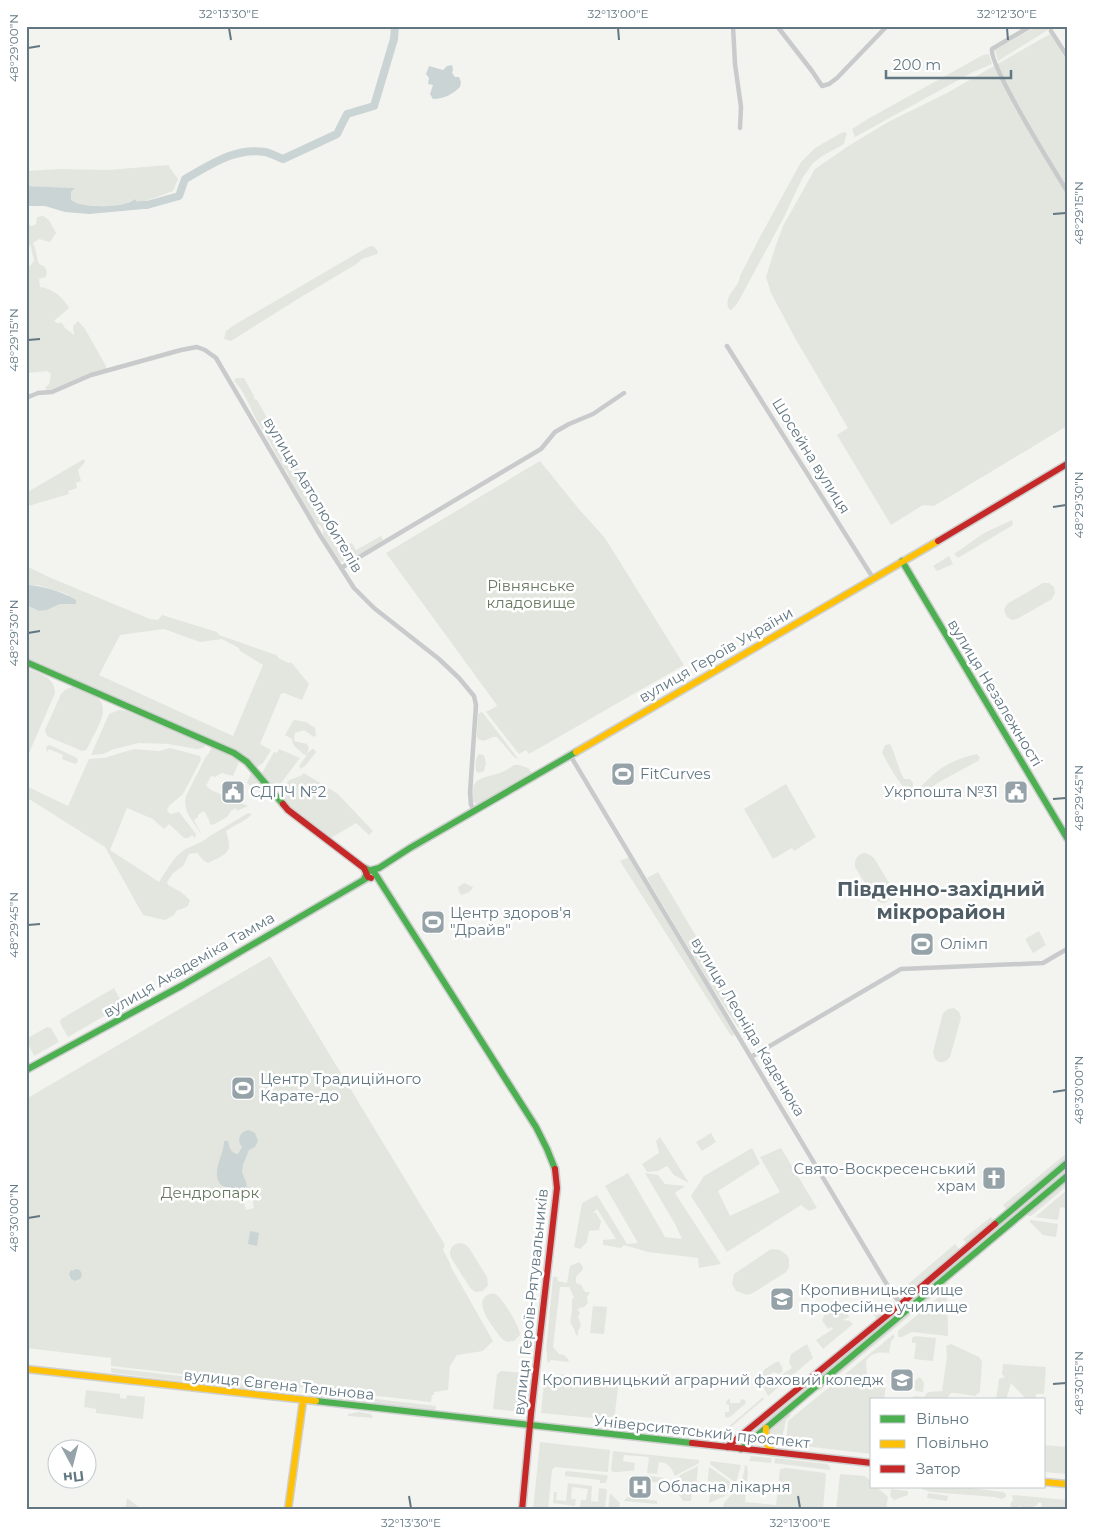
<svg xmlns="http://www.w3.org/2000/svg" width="1093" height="1536" font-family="Montserrat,sans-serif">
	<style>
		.green { fill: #e3e6de; fill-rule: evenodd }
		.water { fill: #cad4d5 }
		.pier { fill: #f3f3f0 }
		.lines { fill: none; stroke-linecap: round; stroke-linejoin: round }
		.river { stroke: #cad4d5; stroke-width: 8 }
		.fast-casing { stroke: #ced0cf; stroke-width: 9 }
		.slow-casing { stroke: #ced0cf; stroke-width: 9 }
		.jam-casing { stroke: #ced0cf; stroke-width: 9 }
		.street { stroke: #c8cacb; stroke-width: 4.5 }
		.fast { stroke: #4caf50; stroke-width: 6 }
		.slow { stroke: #ffc107; stroke-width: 6 }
		.jam { stroke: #c62828; stroke-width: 6 }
		.ticks { fill: none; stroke: #627782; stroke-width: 2 }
		.labels { text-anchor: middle; stroke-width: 5; stroke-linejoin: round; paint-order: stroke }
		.street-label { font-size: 15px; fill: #627782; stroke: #fff }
		.park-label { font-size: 15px; fill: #687961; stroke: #fff }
		.poi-label { font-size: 15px; fill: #627782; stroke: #fff; text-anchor: start }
		.district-label { font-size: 20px; font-weight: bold; fill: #505f67; stroke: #fff }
		.neatline { fill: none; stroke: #627782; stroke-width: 2 }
		.ticks-label { font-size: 12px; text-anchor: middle; fill: #627782 }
	</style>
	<rect width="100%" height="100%" fill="#f3f3f0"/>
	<!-- green -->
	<path class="green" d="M1037 26H1054L998 61 995 50Z
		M1050 34 1067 61V426L934 506 923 505 891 525 837 435 848 428 795 338 771 293 766 277 775 248 783 226 815 169 850 145 888 122 947 93Z
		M989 54 992 64 973 72 855 137 852 129 866 120 983 55Z
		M843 132 847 133 844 144 822 156 813 163 803 177 783 219 737 304 731 310 729 309C722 296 740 287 740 276L761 235 801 162 815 148Z
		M168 165 178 179 173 191 138 204 135 199C131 201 127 203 124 204 111 207 81 208 71 200V192L74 188 26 186V171L58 169 108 170Z
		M43 216 49 220 56 233 50 242 39 239 33 243C37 250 36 257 39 264L44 266 47 271 46 277 39 279 40 287C52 288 63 297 69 308L54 321 57 323H62L65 328 74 335 73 326 78 321 85 329 106 366V369L95 372 51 390H47L45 388 49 384 51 374 47 371 28 373 26 376V271L34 261 31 247 26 240V224L32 226 36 224 37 217Z
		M373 246 378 251 377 254 362 259 355 265 301 297 231 341 224 339 226 331 236 324 368 247Z
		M236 378H244L254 396V399L257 400 271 425V427C278 433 280 440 285 447 288 452 292 455 295 461L292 463 303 474V477L321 508 331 520 330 524 339 533 343 546 352 543 356 550 381 536 383 540C371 548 356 561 340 562L323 535V529L320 525 316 524 289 477 287 471 284 469 266 435 265 431 262 430C252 414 247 394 234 381Z
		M84 459 85 462 78 470 81 481 76 483 77 488 68 491 69 494 28 506 26 511V493Z
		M540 461 578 508 605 538 684 665 529 754 526 750 519 754 486 712 497 706 496 704 386 553Z
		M1012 520 1013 525 958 558 954 554 984 533Z
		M949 556 953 564 937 571 933 566Z
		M26 566 51 578 150 619 158 620 162 615 217 632 219 635 276 655 280 659 289 663 291 662 309 684 302 700 284 693 281 694 260 744 271 750 263 763 257 767 245 755 234 749 26 658V605L39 611 47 610 60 604H75L67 594 38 585H26ZM164 629 200 642 222 639 239 648 240 651 263 665 233 736 99 675 120 635Z
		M1043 583H1049L1054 587 1055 593 1052 599 1017 619 1012 620 1007 617 1004 610 1007 604Z
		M26 668C39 674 55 676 55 693L26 760Z
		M73 687C78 688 83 690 88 692 116 704 98 725 89 745L86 750 82 751 49 737 46 734 45 730 61 694 66 689Z
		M119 710 126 711 206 744 203 748 197 749 168 744 139 743 114 749 103 754 91 755 109 714Z
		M481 712 483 713 519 760 514 757 497 737H493L484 741 478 739 477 736 478 714Z
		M295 720 306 722 315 728 316 735 314 737 304 730 295 733 294 741 307 744 309 748 307 754 312 749H314L316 752 306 765 301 769 299 766 307 755 303 754C298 748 292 747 292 739L285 735 293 721Z
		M890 744C896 756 898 768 904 779H910L913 783V788L910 792 906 791 894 774 882 753 885 745Z
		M50 745 77 758 78 762 75 764 62 759 63 755 49 749 47 752 46 747Z
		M212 746 238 760 239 762 233 776 222 773 215 777 211 776 206 786 211 790 248 806 237 811 236 808 231 811 227 817 213 825 210 824 209 820 204 811 198 815V817L194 820 202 835C194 822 182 812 186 796L205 758 209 753Z
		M170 748 200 756 201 760 183 794 169 806 167 810 170 814 179 812 196 834 195 838 192 835 188 838H184L169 824 164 829 153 819 127 808 110 850 159 882C165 873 171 862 178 855 188 845 200 845 210 836L248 813 252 814C245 822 234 825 226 831 227 836 229 840 229 844 231 855 215 859 208 863L203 860 197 853 189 854 183 866 173 873 167 882 168 885 181 892 190 900 188 906 182 909 177 910 174 915 165 920 143 915 105 847 26 797V786L68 806 89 759 104 758 134 749 159 751Z
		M279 749 300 758 275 791 262 773 274 752 277 753Z
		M479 754 484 755 486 763 484 771 479 773 476 771C475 766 475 758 479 754Z
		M977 754 980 758 978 761 939 782 921 795 919 793 918 790C937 769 948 761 977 754Z
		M514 765H519L528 768 532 773 478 805C474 803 472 802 472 796 472 776 485 778 500 773 505 771 510 768 514 765Z
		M251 773H253L271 796 268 798 247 783Z
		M304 773 338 794 373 831 369 835 356 823 331 838 291 808 278 795 289 780 300 776Z
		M786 784 816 837 794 851 792 848 773 859 744 809Z
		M865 853 870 855 874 858 892 888 893 895 887 902 882 903 875 900 855 867C854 859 858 854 865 853Z
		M629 857 735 1035 731 1036 620 861Z
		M658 872 696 936 697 945 753 1039 749 1035H746L737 1026 710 984 647 878Z
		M464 883 473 887C471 892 466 894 461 895L459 892 458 887Z
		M1039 931 1046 945 1033 953 1025 939Z
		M270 956 445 1245 443 1250 450 1263 451 1267 493 1341 483 1351 457 1355 450 1366 448 1390 434 1392V1395H432L431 1402 111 1366V1358L26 1348V1099Z
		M114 988 123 1005 68 1037 60 1023 61 1019Z
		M954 1008 959 1012 961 1018 950 1057C946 1063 940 1064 935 1059L933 1052 943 1013 948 1009Z
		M47 1027 51 1028 59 1042 34 1056 26 1039Z
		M711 1133 716 1142 702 1151 696 1142Z
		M660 1137 689 1183 674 1175 667 1166 658 1171 647 1172 642 1164 659 1153 656 1141Z
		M752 1148 760 1164 718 1191 730 1216 780 1192 760 1157 781 1148 817 1208 809 1211 801 1205 727 1252 691 1196 704 1176Z
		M1067 1153V1158L1006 1209 1003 1205Z
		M1067 1168V1172L911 1302V1300Z
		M628 1173 665 1237 682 1239 675 1224 645 1173 658 1175 665 1184 685 1186 675 1193 721 1264 699 1268 698 1258 648 1252 624 1245 621 1248 603 1245V1240L616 1239 597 1209 593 1213H596L601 1221 599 1230 589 1231 587 1242 580 1249 574 1247 582 1203 597 1195 627 1244 638 1243 605 1186Z
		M1067 1181V1186L1031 1216H1028V1214Z
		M1067 1190V1208L1060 1207 1058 1220 1035 1217Z
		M991 1217 994 1220 966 1243 963 1239Z
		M1031 1220 1058 1224 1056 1237 1043 1235 1029 1221Z
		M460 1243 466 1245 469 1248 487 1277 488 1285 483 1291 476 1292 471 1289 451 1258C448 1250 452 1244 460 1243Z
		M955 1244 959 1249 904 1295 900 1291Z
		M771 1249 780 1250 787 1255 789 1259V1267L786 1272 753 1293 747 1295 736 1291 732 1284 734 1274Z
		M579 1262 582 1265 583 1269 576 1277V1283L581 1285 585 1292H590L587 1297 588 1303 583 1308 581 1307 580 1309 578 1308V1310L580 1313 578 1317 581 1325 578 1332V1336L576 1335 574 1329 570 1322 572 1312V1300L574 1297 569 1287H560L553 1347 559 1354 564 1355 569 1360 568 1362 551 1360 549 1363 547 1361V1353L546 1351 553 1277H557L558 1281 567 1283 570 1266Z
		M946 1282 949 1283 818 1392 819 1389Z
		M947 1290 948 1336 912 1332 902 1337H898V1331Z
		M490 1294C493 1294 495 1293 498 1296 504 1301 520 1327 520 1335L514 1341 507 1342 502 1339C494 1328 470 1301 490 1294Z
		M886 1303 890 1307 877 1319 873 1314Z
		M841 1304 846 1309 849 1317 843 1320 850 1321 853 1324 823 1349 816 1340 833 1329 831 1327 828 1329 822 1320 825 1314Z
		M593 1306 607 1307 604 1334 590 1333Z
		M894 1314H895V1316L746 1441 743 1440Z
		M894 1334V1338L891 1341 889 1353C880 1352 872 1352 866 1361L867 1375 876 1382 886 1384 884 1400H872V1454L786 1444 788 1421Z
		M915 1336 936 1338 933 1361 914 1359 916 1343H912V1338Z
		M807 1344 813 1358 768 1396 763 1386 792 1368 789 1363 791 1354Z
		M951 1344 979 1357 982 1361 980 1392 975 1396 956 1393H951L947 1398V1400H911L914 1396 924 1397 928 1392 942 1391 947 1356 946 1346Z
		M776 1362H779L782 1367 783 1371 779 1374 773 1372 771 1374 768 1381 762 1380 760 1376 765 1369Z
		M1003 1364 1046 1367 1044 1394H1036V1400H1027L1011 1383 1006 1400H996L999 1379 1005 1377 1002 1374Z
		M111 1368 266 1386V1389L258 1390 112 1373 111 1371Z
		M501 1371 525 1373 521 1412 493 1409 497 1374Z
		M545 1373 619 1380 614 1420 541 1413Z
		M919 1377 922 1379 924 1384 923 1392 916 1391 915 1388V1381Z
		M86 1390 120 1394V1398L126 1399 127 1395 145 1397 143 1419 96 1413V1409L84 1407Z
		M316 1392 436 1406 435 1411 315 1397Z
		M763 1397 764 1399 724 1433 715 1436V1434H720Z
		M730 1398V1403H740L741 1399 745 1400 746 1403 730 1417 727 1418 725 1416V1412H729V1405L726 1404V1402Z
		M359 1412 371 1414 373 1418 348 1416V1414Z
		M790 1414 791 1415 786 1420 782 1438 767 1436 770 1430Z
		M540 1442 610 1450 608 1471 607 1472 555 1467 552 1470 548 1510H533Z
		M1044 1445 1067 1447V1474L1044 1472Z
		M613 1451 699 1460V1463L675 1476C671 1467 669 1463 659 1462L657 1474 647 1473 649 1457 624 1455 623 1461 635 1463 634 1471C626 1470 621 1473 613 1472L611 1470Z
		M751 1456 772 1458 771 1463 749 1461Z
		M775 1458 827 1464 830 1467V1470L774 1463Z
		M710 1461 741 1465 736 1483 710 1464Z
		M745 1465 747 1466 748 1473 745 1502 776 1505 780 1469 786 1468 825 1473 826 1474 823 1510 725 1509 723 1506C725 1499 732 1496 736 1490 742 1482 744 1474 745 1465Z
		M698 1466 696 1488H693L696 1491H692L691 1501H683L674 1486 677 1481 678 1482 677 1480 680 1475Z
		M709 1467 735 1485 725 1496 709 1503 710 1493 707 1492Z
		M567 1471 606 1475 608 1476 606 1483H600V1480L565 1476V1472Z
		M840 1474 865 1476 872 1482V1487H877L888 1497 886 1510H836Z
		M644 1475 664 1478 668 1485V1492L666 1494V1483L643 1481Z
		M568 1483 592 1486 591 1501 598 1502 599 1488 606 1489 607 1491 605 1508 602 1509 580 1507 581 1500H586L588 1489 572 1487 571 1499H576L575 1506 553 1503 554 1492H557L556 1500 566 1501Z
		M922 1487H963L1003 1492 1006 1494V1497L1001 1499 995 1497 931 1492 922 1489Z
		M891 1489 908 1491V1495L894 1500 890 1496Z
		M610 1493 620 1503 618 1510H608Z
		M928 1493 948 1496 947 1501 927 1498Z
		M1012 1495 1067 1500V1510H1048L1042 1508 1041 1503 1039 1502 1036 1506 1032 1507 1031 1510H1026L1027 1508 1019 1506 1021 1510H1012L1010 1504 1013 1500Z
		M630 1497 657 1501V1504L624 1501 626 1498Z
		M127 1498 143 1510H125Z"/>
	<!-- water -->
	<path class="water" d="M452 65 453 70 452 73 455 77H459L461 82 460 87C453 94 444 99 433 99L430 94 433 85 428 84 429 78 426 74 429 66 443 70 447 66Z
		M26 186 75 188 71 192V200C81 208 112 207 124 204 128 203 132 201 135 199L138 204 146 202 147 205 144 209 89 214 65 212 45 206H26Z
		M26 585C41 585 63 592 76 600V603L75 604H60L47 610 39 611 26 605Z
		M249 1130 255 1133 258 1141 255 1147 249 1150 243 1165 242 1172 246 1182 252 1208 249 1209C244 1190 234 1194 220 1184 211 1171 224 1156 224 1141H228C229 1147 231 1154 238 1154L242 1147C236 1140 240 1131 249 1130Z
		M250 1231 259 1233 257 1246 248 1244Z
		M75 1269 80 1270 82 1275 80 1279 75 1281 71 1279 69 1274 71 1270 73 1271Z"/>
	<!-- pier -->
	<path class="pier" d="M252 1196 254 1208 246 1210 243 1199Z"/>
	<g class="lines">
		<!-- river -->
		<path class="river" d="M139 205H147L179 196 185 179C210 165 235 147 265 152 271 153 277 157 283 159L337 134 347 114 374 106 394 39 395 26"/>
		<!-- fast casing -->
		<g class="fast-casing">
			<path id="fast" d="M902 561 1067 838
				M26 662 234 753 247 762 283 804
				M364 868 374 872 536 1127 547 1149 555 1169
				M364 879 368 871 379 868 410 848 576 752
				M26 1070 183 985 367 878
				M995 1224 1067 1163
				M316 1401 692 1443
				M741 1449 1067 1176"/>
		</g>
		<!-- slow casing -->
		<g class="slow-casing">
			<path id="slow" d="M576 752 938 541
				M26 1369 316 1401
				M766 1428 765 1442 773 1452
				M1044 1482 1067 1484
				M288 1510 303 1401"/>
		</g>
		<!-- jam casing -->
		<g class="jam-casing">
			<path id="jam" d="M938 541 1067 464
				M283 804 288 810 364 868 368 877 371 878
				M692 1443 872 1463
				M727 1447 901 1304 995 1224
				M522 1510 531 1414 557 1188 555 1169"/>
		</g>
		<!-- street -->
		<path class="street" d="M733 26 735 64 741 107 740 128
			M777 26 812 71 822 86 829 84 837 78 887 26
			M1031 26 992 49C989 65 1054 170 1067 191
			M1051 31 1067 56
			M727 346 873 578
			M26 398 38 393 52 392 91 375 181 350 197 347 205 350 216 358 320 535 354 588 374 608 439 659 459 678 474 696 476 705 470 793 471 805 475 810
			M341 568 541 449 555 432 569 424 593 414 624 393
			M570 755 892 1293 907 1311
			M751 1057 901 969 1043 963 1067 949"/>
		<!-- fast -->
		<use href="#fast" class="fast"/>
		<!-- slow -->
		<use href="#slow" class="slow"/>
		<!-- jam -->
		<use href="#jam" class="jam"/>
	</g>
	<!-- ticks -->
	<path class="ticks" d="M229 28 231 40M618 28 619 40M1007 28 1008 40M28 48 40 46M1053 214 1066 213M28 340 40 339M1053 507 1066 505M28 633 40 631M1053 799 1066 798M28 925 40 924M1053 1092 1066 1090M28 1218 40 1216M1053 1384 1066 1383M409 1496 411 1508M798 1496 800 1508"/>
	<!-- icons -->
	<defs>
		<g id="stadium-square" transform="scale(1.25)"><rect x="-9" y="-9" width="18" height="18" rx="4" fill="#95a2a8" stroke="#fff"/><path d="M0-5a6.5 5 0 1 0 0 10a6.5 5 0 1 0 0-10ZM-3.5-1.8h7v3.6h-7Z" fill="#fff"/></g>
		<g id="civic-square" transform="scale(1.25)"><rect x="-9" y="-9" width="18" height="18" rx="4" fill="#95a2a8" stroke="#fff"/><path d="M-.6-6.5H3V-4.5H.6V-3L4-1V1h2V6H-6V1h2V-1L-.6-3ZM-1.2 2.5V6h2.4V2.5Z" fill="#fff"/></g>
		<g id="church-square" transform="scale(1.25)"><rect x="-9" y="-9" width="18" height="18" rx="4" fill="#95a2a8" stroke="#fff"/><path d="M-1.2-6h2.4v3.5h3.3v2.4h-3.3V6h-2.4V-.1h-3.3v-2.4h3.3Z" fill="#fff"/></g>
		<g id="university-square" transform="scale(1.25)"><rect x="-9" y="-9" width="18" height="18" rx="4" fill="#95a2a8" stroke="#fff"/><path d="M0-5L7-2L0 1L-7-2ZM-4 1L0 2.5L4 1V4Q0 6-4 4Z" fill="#fff"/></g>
		<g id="hospital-square" transform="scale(1.25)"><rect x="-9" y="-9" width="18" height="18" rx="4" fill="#95a2a8" stroke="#fff"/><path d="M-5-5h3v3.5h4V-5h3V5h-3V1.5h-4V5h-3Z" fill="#fff"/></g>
	</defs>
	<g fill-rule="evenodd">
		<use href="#stadium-square" x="623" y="774"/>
		<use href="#civic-square" x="233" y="792"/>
		<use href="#civic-square" x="1016" y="792"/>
		<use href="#stadium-square" x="433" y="922"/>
		<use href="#stadium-square" x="922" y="944"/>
		<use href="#stadium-square" x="243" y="1088"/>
		<use href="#church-square" x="994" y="1178"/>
		<use href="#university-square" x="782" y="1299"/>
		<use href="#university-square" x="902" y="1380"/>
		<use href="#hospital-square" x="640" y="1487"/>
	</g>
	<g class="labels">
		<!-- street labels -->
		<g class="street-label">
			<text transform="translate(811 456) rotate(58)" y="5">Шосейна вулиця</text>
			<text transform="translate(313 495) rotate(59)" y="5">вулиця Автолюбителів</text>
			<text transform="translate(716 655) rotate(-30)" y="5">вулиця Героїв України</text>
			<text transform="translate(995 693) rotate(59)" y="5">вулиця Незалежності</text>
			<text transform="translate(189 965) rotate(-30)" y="5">вулиця Академіка Тамма</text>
			<text transform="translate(748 1027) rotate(59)" y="5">вулиця Леоніда Каденюка</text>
			<text transform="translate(531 1302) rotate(-84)" y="5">вулиця Героїв-Рятувальників</text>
			<text transform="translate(279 1385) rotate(6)" y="5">вулиця Євгена Тельнова</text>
			<text transform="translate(702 1432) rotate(6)" y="5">Університетський проспект</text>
		</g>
		<!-- park labels -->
		<g class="park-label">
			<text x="531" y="591">Рівнянське<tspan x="531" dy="17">кладовище</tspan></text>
			<text x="210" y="1198">Дендропарк</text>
		</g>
		<!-- poi labels -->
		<g class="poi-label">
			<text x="640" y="779">FitCurves</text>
			<text x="250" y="797">СДПЧ №2</text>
			<text x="998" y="797" text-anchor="end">Укрпошта №31</text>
			<text x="450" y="918">Центр здоров'я<tspan x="450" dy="17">"Драйв"</tspan></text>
			<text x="940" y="949">Олімп</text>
			<text x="260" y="1084">Центр Традиційного<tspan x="260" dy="17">Карате-до</tspan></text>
			<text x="976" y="1174" text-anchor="end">Свято-Воскресенський<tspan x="976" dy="17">храм</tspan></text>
			<text x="800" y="1295">Кропивницьке вище<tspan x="800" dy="17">професійне училище</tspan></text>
			<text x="884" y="1385" text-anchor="end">Кропивницький аграрний фаховий коледж</text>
			<text x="658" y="1492">Обласна лікарня</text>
		</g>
		<!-- district labels -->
		<g class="district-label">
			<text x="941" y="896">Південно-західний<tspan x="941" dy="23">мікрорайон</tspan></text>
		</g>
	</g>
	<!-- border -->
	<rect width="1093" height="1536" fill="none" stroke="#ffffff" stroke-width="55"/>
	<!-- legend -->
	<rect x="870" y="1398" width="175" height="90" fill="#ffffff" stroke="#c0c9cd"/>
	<rect x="880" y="1415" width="25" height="8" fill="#4caf50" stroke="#c0c9cd"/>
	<text x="916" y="1424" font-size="15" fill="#627782">Вільно</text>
	<rect x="880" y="1440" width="25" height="8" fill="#ffc107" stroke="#c0c9cd"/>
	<text x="916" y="1448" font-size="15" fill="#627782">Повільно</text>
	<rect x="880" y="1465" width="25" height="8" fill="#c62828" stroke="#c0c9cd"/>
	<text x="916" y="1474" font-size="15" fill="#627782">Затор</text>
	<!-- north arrow -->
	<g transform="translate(72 1464) rotate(173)"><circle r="24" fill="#ffffff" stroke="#c0c9cd"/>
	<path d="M0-4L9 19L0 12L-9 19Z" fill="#95a2a8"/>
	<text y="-8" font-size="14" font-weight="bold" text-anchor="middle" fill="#627782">Пн</text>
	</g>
	<!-- scale -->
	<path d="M886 70v8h125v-8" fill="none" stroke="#627782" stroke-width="2.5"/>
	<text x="893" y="70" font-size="15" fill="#627782" stroke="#ffffff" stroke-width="4" paint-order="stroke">200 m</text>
	<rect x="28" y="28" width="1038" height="1480" class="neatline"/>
	<g class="ticks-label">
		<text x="229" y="18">32°13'30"E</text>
		<text x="618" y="18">32°13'00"E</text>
		<text x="1007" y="18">32°12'30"E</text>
		<text transform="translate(14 48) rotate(-90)" y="4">48°29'00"N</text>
		<text transform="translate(1079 213) rotate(-90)" y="4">48°29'15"N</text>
		<text transform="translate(14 340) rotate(-90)" y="4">48°29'15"N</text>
		<text transform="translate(1079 505) rotate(-90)" y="4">48°29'30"N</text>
		<text transform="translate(14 633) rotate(-90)" y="4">48°29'30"N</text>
		<text transform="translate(1079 798) rotate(-90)" y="4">48°29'45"N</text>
		<text transform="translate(14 925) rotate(-90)" y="4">48°29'45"N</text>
		<text transform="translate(1079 1090) rotate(-90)" y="4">48°30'00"N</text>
		<text transform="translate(14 1218) rotate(-90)" y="4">48°30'00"N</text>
		<text transform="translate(1079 1383) rotate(-90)" y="4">48°30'15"N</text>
		<text x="411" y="1527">32°13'30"E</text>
		<text x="800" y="1527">32°13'00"E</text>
	</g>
</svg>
